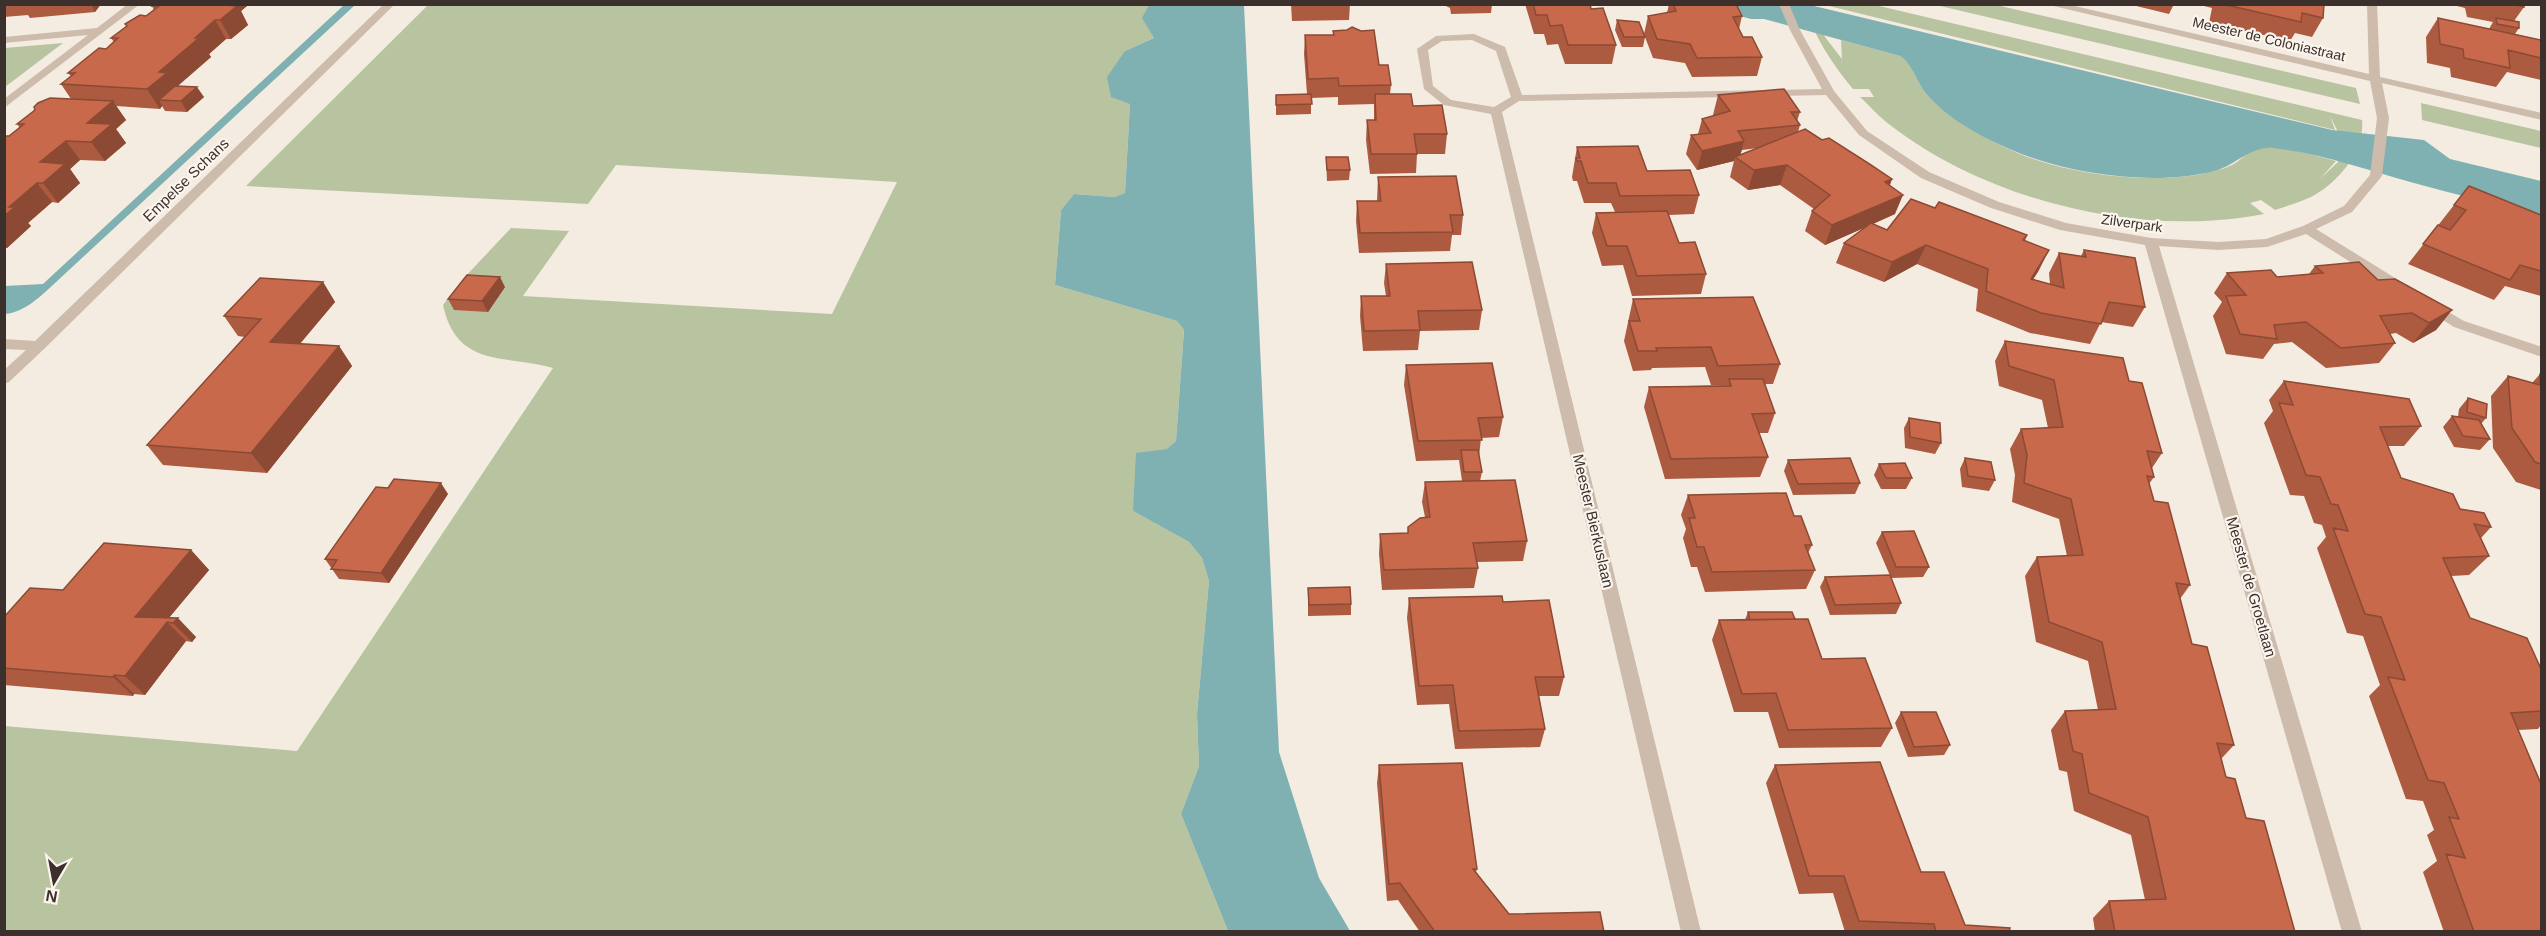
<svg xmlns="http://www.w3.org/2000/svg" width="2546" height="936" font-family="Arial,sans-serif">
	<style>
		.green { fill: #b8c4a0 }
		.water { fill: #7fb0b2 }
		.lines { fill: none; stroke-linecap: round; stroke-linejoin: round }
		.minor { fill: #cdbbac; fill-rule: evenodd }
		.wall { fill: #ac5a40; fill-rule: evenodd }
		.shaded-wall { fill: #8c4a34 }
		.building { fill: #c8694b; stroke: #8c4a34; stroke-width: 1.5 }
		.labels { text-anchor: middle; stroke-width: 4.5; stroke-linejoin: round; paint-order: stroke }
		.far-street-label { font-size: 14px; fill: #3b302b; stroke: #fbf5ee }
		.street-label { font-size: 15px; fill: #3b302b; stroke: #fbf5ee }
	</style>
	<rect width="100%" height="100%" fill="#f4ebe1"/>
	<!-- green -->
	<path class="green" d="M428 5H1149L1143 18 1154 38 1125 51 1130 104 1125 193 1114 197 1074 194 1061 210 1055 285 1177 321 1184 330 1176 441 1168 449 1133 511 1189 542 1202 558 1209 581 1197 714 1199 766 1181 814 1228 931H5L4 726 297 751 553 368C505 354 457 369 443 305L463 279 511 228 569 231 523 296 832 314 897 182 616 165 588 204 246 186Z
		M1804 5H1810L1825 37 1842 59 1841 40 1900 56C1915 65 1916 84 1928 96 1950 118 1976 133 2004 147 2057 173 2138 184 2197 175 2207 173 2222 170 2232 165 2240 161 2246 153 2255 150 2274 142 2316 156 2336 161L2320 179 2338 162 2339 134 2330 116 2335 130 1825 5H1875L2362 120C2365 151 2338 183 2311 197 2300 202 2287 206 2275 210L2261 200 2250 203 2264 214C2141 238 1990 202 1890 125 1879 117 1870 106 1860 97H1874L1869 89H1853C1832 64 1814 36 1804 5Z
		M1936 5H1996L2356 88 2360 104Z
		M63 43 5 87V48Z
		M2421 103 2541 131V148L2422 120Z"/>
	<!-- water -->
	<path class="water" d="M344 5H355L55 283C41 296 25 312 5 314V286L43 284Z
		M1149 5H1244L1279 752 1319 878 1350 931H1228L1181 814 1199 766 1197 714 1209 581 1202 558 1189 542 1133 511 1136 453 1167 449 1176 441 1184 330 1177 321 1055 285 1061 210 1074 194 1114 197 1125 193 1130 104 1111 97 1107 77 1125 51 1154 38 1142 18Z
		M1698 5H1810L2332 130 2424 140 2450 159 2541 181V215C2499 204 2456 195 2414 183 2367 170 2321 153 2273 148 2251 146 2236 165 2215 171 2153 187 2065 174 2007 148 1978 135 1949 119 1928 96 1916 83 1914 65 1900 56L1764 19H1751Z"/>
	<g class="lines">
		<!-- minor -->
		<path class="minor" d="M128 4H140L4 108V99L88 35 4 43V37L97 28Z
			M384 4H395L44 349 9 382 4 384V370L26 350 4 349V339L35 341Z
			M1779 4H1789L1800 30 1834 91 1867 131 1929 172 1999 202 2066 223 2151 238 2218 242 2266 239 2303 226 2344 206 2370 175 2377 118 2370 81 2045 4H2066L2369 74 2367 4H2377L2380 77 2542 113V120L2382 83 2389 118 2382 176 2352 212 2316 229 2408 286 2410 289 2408 292H2398L2306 234 2267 247 2218 250 2159 246 2362 932H2342L2145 245 2060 230 1991 208 1921 178 1859 135 1826 95 1519 101 1502 112 1701 932H1681L1491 114 1444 105 1424 89 1417 49 1436 36 1474 34 1505 47 1522 95 1822 89 1790 30ZM1472 40 1496 51 1511 97 1494 107 1451 100 1433 86 1428 50 1442 41Z
			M2431 302 2464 321 2542 347V357L2454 327 2426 309 2424 306Z"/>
	</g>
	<!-- wall -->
	<path class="wall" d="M4 4H101L95 12 30 18 28 15 4 17Z
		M154 4H246L247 6 241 11 248 25 231 39H226L209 54 211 57 178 86 204 97 187 112 165 111 162 106 160 109 116 106 126 120 116 129 126 143 105 161 80 160 70 169 80 183 58 203 52 202 28 223 31 226 7 248H4V136H9L20 128 17 124 71 99 61 84 71 76 68 73 106 49 114 42 111 38 146 16 154 10 152 6Z
		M1291 4H1350L1349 20 1292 21Z
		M1442 4H1492L1491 13 1451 14 1450 8Z
		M1525 4H1590L1591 9 1616 45 1612 64H1565L1558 44 1547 45 1544 34H1534Z
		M1669 4H1736L1742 16 1739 29 1743 37 1762 57 1757 76 1692 77 1685 63 1653 58 1645 37 1643 47H1622L1615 30 1617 20 1644 34 1648 16 1667 13Z
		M2128 4H2174L2169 14Z
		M2196 4H2324L2323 18 2312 37 2295 33 2290 41 2209 23 2212 8Z
		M2449 4H2524V7L2514 21 2519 28 2515 34 2541 40V80L2507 72 2496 87 2451 77 2450 68 2427 63 2426 37 2438 18 2489 29 2493 22 2467 17 2465 8Z
		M1333 31 1379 65 1391 85 1390 94 1413 106 1447 134 1445 154H1417L1416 173 1370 174 1366 140 1367 120H1374V104L1338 105V97L1311 98V114L1276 115V95L1307 94 1304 54 1305 35H1333Z
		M1718 95 1800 112 1797 121 1800 125 1798 132 1822 140 1892 179 1890 185 1895 214 1873 224 1887 230 1935 208 2027 235 2025 241 2039 270 2033 279 2050 284 2049 273 2059 253 2081 256 2084 250 2145 307 2133 327 2101 322 2090 344 2030 333 1976 311 1978 289 1917 264 1884 282 1836 263 1844 243 1864 228 1825 245 1805 231 1812 211 1814 209 1780 185 1748 190 1730 177 1734 161 1697 170 1686 154 1691 135 1698 134 1702 119 1714 116 1713 115ZM1758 148 1740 155 1742 150Z
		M1577 147 1647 171 1699 195 1694 214 1668 215 1679 243 1706 274 1701 294 1632 296 1623 265 1602 266 1592 233 1596 213 1615 212 1611 203H1584L1577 181H1573L1572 177Z
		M1326 157 1350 170 1349 180 1327 181Z
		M1378 177 1463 215 1461 235H1452L1450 251 1359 253 1356 221 1357 201H1377Z
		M2454 205 2541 215V296L2505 286 2494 300 2408 264Z
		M1386 264 1482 310 1479 330 1420 331 1418 350 1363 351 1360 316 1361 296H1386L1384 283Z
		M2315 266 2378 280 2452 310 2436 330 2413 343 2396 333 2390 334 2395 343 2379 363 2326 368 2292 342 2274 344 2263 359 2226 354 2213 316 2222 302 2214 293 2227 273 2277 277 2309 274Z
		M323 282 335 302 300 344 339 346 352 366 267 473 163 465 147 445 245 337 238 336 224 316Z
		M505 287 488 312 454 310 448 299Z
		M1633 299 1780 364 1773 384H1765L1775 413 1768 433H1759L1768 457 1760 477 1665 479 1644 407 1649 387 1727 385H1711L1705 367 1652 368 1651 370 1633 371 1624 341Z
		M2005 341 2129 381 2162 453 2152 468 2154 477 2149 484 2154 501 2190 585 2180 599 2192 644 2234 745 2221 759 2226 777 2246 818 2295 932H2095L2093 918 2109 901 2145 900 2131 835 2074 811 2067 772 2059 770 2051 730 2065 711 2098 710 2088 661 2036 642 2025 576 2037 557 2067 556 2059 519 2012 502 2015 475 2010 449 2021 429 2048 428 2042 400 1999 386 1995 361Z
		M1406 365 1503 417 1499 437 1481 438 1479 457 1482 472 1480 481 1527 541 1523 561 1477 562 1478 568 1474 588 1382 590 1379 554 1380 534 1407 533 1425 517 1422 502 1425 482 1462 481 1459 460 1416 461 1404 385Z
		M2540 374H2541V490L2516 482 2493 448 2491 396 2508 376 2532 383Z
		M2284 381 2421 426 2404 446H2388L2401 478 2491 527 2481 538 2489 556 2469 575 2451 576 2470 618 2541 669V725L2538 729 2518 730 2541 932H2444L2423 872 2437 861 2427 835 2434 830 2423 801 2406 799 2369 696 2380 685 2363 636 2347 633 2317 548 2326 537 2322 525 2314 523 2304 496 2290 495 2264 423 2273 411 2269 400Z
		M2468 398 2486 418 2481 424 2490 439 2480 450 2454 447 2443 427 2452 416 2458 417 2459 409Z
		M1909 418 1941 443 1935 454 1905 448 1904 428Z
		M1965 458 1995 480 1989 491 1962 487 1960 469Z
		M1788 460 1860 483 1855 494 1793 495 1784 471Z
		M1879 464 1912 478 1906 489H1881L1874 475Z
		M448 494 389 583 339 579 325 559Z
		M1688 495 1794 516 1812 545 1808 553 1815 570 1806 589 1705 592 1697 567H1691L1683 538 1686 529 1681 515Z
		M1882 532 1929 567 1923 577 1891 578 1876 543Z
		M191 550 209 570 169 617 196 637 192 642 186 641 145 695 134 694 133 696 4 685V617L63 590Z
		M1825 577 1901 603 1896 614 1830 615 1820 587Z
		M1308 588 1351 604V615L1308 616Z
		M1409 598 1503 602 1564 677 1559 696H1539L1545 729 1540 747 1455 749 1449 704 1417 705 1407 618Z
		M1748 612 1795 619 1822 659 1892 728 1881 747 1779 748 1768 712H1734L1712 640 1719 620H1745Z
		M1901 712 1950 745 1944 755 1908 757 1895 723Z
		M1379 765 1477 869 1476 872 1509 914 1604 932H1420L1398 900 1387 901 1377 783Z
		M1775 765 1921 872 1965 925 2009 932H1845L1833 893 1799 894 1766 783Z"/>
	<!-- shaded-wall -->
	<path class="shaded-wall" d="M91 4H101L95 12Z
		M215 4H246L247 6 241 11 248 25 231 39 220 20Z
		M215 20 226 39 209 54 211 57 176 87 159 100 162 106 160 109 147 89 159 72 195 38Z
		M197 87 204 97 187 112 181 101Z
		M113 101 126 120 116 129 126 143 105 161 91 142 87 123Z
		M66 141 80 160 70 169 80 183 58 203 43 183 40 162Z
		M1744 141 1739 160 1735 157 1734 161 1697 170 1702 151Z
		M1787 165 1780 185 1748 190 1754 170Z
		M1892 179 1884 199 1885 182Z
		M37 183 52 202 28 223 31 226 7 248 4 245V216L9 207Z
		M1903 195 1895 214 1825 245 1832 225Z
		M1926 245 1917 264 1884 282 1892 262Z
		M2049 250 2039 270 2021 299 2031 279Z
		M500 277 505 287 488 312 482 301Z
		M323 282 335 302 284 362 270 342Z
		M2452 310 2436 330 2413 343 2429 323Z
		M339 346 352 366 267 473 251 453Z
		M441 483 448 494 389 583 381 573Z
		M191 550 209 570 154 636 135 617Z
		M178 618 196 637 192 642 173 623Z
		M167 622 186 641 145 695 125 676Z
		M114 675 134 694 133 696 113 677Z"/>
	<!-- building -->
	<path class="building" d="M154 4H215L237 6 220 20H215L195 38H199L159 72 167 73 147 89 61 84 75 73H68L99 48 106 49 118 38H111L127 26 125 24 140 15 146 16 159 6H152Z
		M1533 4H1590L1591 9 1603 8 1616 45H1568L1562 25 1550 26 1547 15H1536Z
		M1673 4H1736L1742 16 1733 17 1743 37H1752L1762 57 1697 58 1690 44 1657 39 1648 16 1676 11Z
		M2222 4H2324L2323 18 2302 13 2301 22Z
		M2512 4H2524V7Z
		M2438 18 2541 40V58L2508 50 2510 68 2464 58 2463 49 2440 44Z
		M2496 18 2519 22V28L2497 24Z
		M1617 20 1639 22 1645 37H1624Z
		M1352 27 1361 31 1374 30 1379 65H1388L1391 85 1339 86 1338 78 1308 79 1305 35H1334L1333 31 1347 30Z
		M175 86 197 87 181 101 159 100Z
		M1784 89 1800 112H1791L1800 125 1738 131 1744 141 1702 151 1691 135 1711 133 1702 119 1730 111 1718 95Z
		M1311 94 1312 104 1276 105V95Z
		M1375 94H1411L1413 106 1442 105 1447 134H1414L1417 154H1371L1367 120H1376Z
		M50 98 113 101 87 123 112 124 91 142 66 141 40 162 65 164 43 183H37L9 207H15L4 216V136H9L24 124H17L35 110 34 107 38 103Z
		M1805 129 1822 140 1829 138 1871 165 1892 179 1885 182 1903 195 1832 225 1812 211 1830 195 1787 165 1754 170 1735 157Z
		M1638 146 1647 171 1690 170 1699 195 1620 196 1616 183H1588L1581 161H1577L1576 158H1580L1577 147Z
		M1326 157H1348L1350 170H1327Z
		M1456 176 1463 215H1450L1453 232 1360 233 1357 201H1381L1378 177Z
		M2469 186 2541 215V271L2520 265 2510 280 2423 244 2438 225 2450 230 2466 210 2454 205Z
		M1911 199 1935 208 1939 202 2027 235 2023 240 2049 250 2031 279 2064 288 2059 253 2086 257 2084 250 2135 258 2145 307 2109 302 2101 324 2041 313 1986 291 1988 269 1926 245 1892 262 1844 243 1871 223 1887 230Z
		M1667 211 1679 243 1695 242 1706 274 1637 276 1627 246H1607L1596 213Z
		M1472 262 1482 310 1418 311 1420 330 1364 331 1361 296H1390L1386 264Z
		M2359 262 2378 280 2395 279 2452 310 2429 323 2412 313 2380 316 2395 343 2341 348 2306 322 2274 325 2277 339 2240 334 2226 296 2246 295 2227 273 2271 270 2277 277 2323 273 2315 266Z
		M467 275 500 277 482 301 448 299Z
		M260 278 323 282 270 342 339 346 251 453 147 445 261 319 224 316Z
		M1753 297 1780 364 1718 366 1711 347 1656 348 1657 351H1638L1629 321H1640L1633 299Z
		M2005 341 2123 358 2129 381 2142 383 2162 453 2147 451 2154 477 2147 476 2154 501 2168 503 2190 585 2176 583 2192 644 2207 647 2234 745 2217 743 2226 777 2235 779 2246 818 2264 821 2295 932H2115L2109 901 2166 899 2148 817 2089 793 2082 754 2073 751 2065 711 2116 709 2102 642 2049 622 2037 557 2083 555 2071 499 2024 483 2027 455 2021 429 2063 427 2054 380 2009 366Z
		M1492 363 1503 417 1478 418 1482 440 1418 441 1406 365Z
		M2540 374H2541V464L2535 462 2512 428 2508 376 2540 385Z
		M1729 379H1763L1775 413 1752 414 1768 457 1671 459 1649 387 1731 386Z
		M2284 381 2409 399 2421 426 2380 427 2401 478 2453 494 2460 509 2484 513 2491 527 2474 524 2489 556 2443 558 2470 618 2527 638 2541 669V711L2511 713 2541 784V932H2474L2446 854 2465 858 2449 817 2459 819 2444 783 2428 780 2388 677 2405 680 2381 617 2365 614 2333 528 2348 531 2338 505 2331 504 2320 477 2306 475 2279 403 2293 405Z
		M2468 398 2487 404 2486 418 2467 412Z
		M2452 416 2479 420 2490 439 2463 436Z
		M1909 418 1940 423 1941 443 1910 437Z
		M1461 450H1478L1482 472H1464Z
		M1850 458 1860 483 1798 484 1788 460Z
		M1965 458 1991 462 1995 480 1968 476Z
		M1905 463 1912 478H1886L1879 464Z
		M394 479 441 483 381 573 331 569 337 560 325 559 376 487 388 488Z
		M1515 480 1527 541 1473 543 1478 568 1384 570 1380 534 1408 533V527L1420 518 1430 517 1425 482Z
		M1786 493 1794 516H1801L1812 545H1805L1815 570 1712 572 1704 547H1697L1689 518H1695L1688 495Z
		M1914 531 1929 567H1896L1882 532Z
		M104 543 191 550 135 617 178 618 173 623 167 622 125 676 114 675 113 677 4 668V617L30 588 63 590Z
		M1890 575 1901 603 1835 605 1825 577Z
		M1350 587 1351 604 1309 605 1308 588Z
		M1502 596 1503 602 1549 600 1564 677H1535L1545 729 1459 731 1453 685 1419 686 1409 598Z
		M1748 612H1792L1795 619 1750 620Z
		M1808 619 1822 659 1865 658 1892 728 1788 730 1776 693 1742 694 1719 620Z
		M1901 712H1936L1950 745 1914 747Z
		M1880 762 1921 872H1944L1965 925 2010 928 2009 932H1936L1934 924 1859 921 1844 876H1809L1775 765Z
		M1462 763 1477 869H1473L1509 914 1600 912 1604 932H1435L1400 883 1389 884 1379 765Z"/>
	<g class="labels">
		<!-- far-street labels -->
		<g class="far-street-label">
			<text transform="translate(2269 39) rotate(13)" y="5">Meester de Coloniastraat</text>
			<text transform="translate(2132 223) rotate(8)" y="5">Zilverpark</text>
		</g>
		<!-- street labels -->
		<g class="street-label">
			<text transform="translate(186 180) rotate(-44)" y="5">Empelse Schans</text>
			<text transform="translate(1593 521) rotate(77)" y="5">Meester Bierkuslaan</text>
			<text transform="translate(2251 587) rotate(74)" y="5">Meester de Groetlaan</text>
		</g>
	</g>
	<!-- border -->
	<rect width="2546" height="936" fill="none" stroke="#3b302b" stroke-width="12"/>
	<!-- north arrow -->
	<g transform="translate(54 882) rotate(190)" stroke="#fbf5ee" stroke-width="4.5" paint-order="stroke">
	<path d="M0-4.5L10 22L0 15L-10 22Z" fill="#3b302b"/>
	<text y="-9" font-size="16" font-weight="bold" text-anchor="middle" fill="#3b302b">N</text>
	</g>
</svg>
